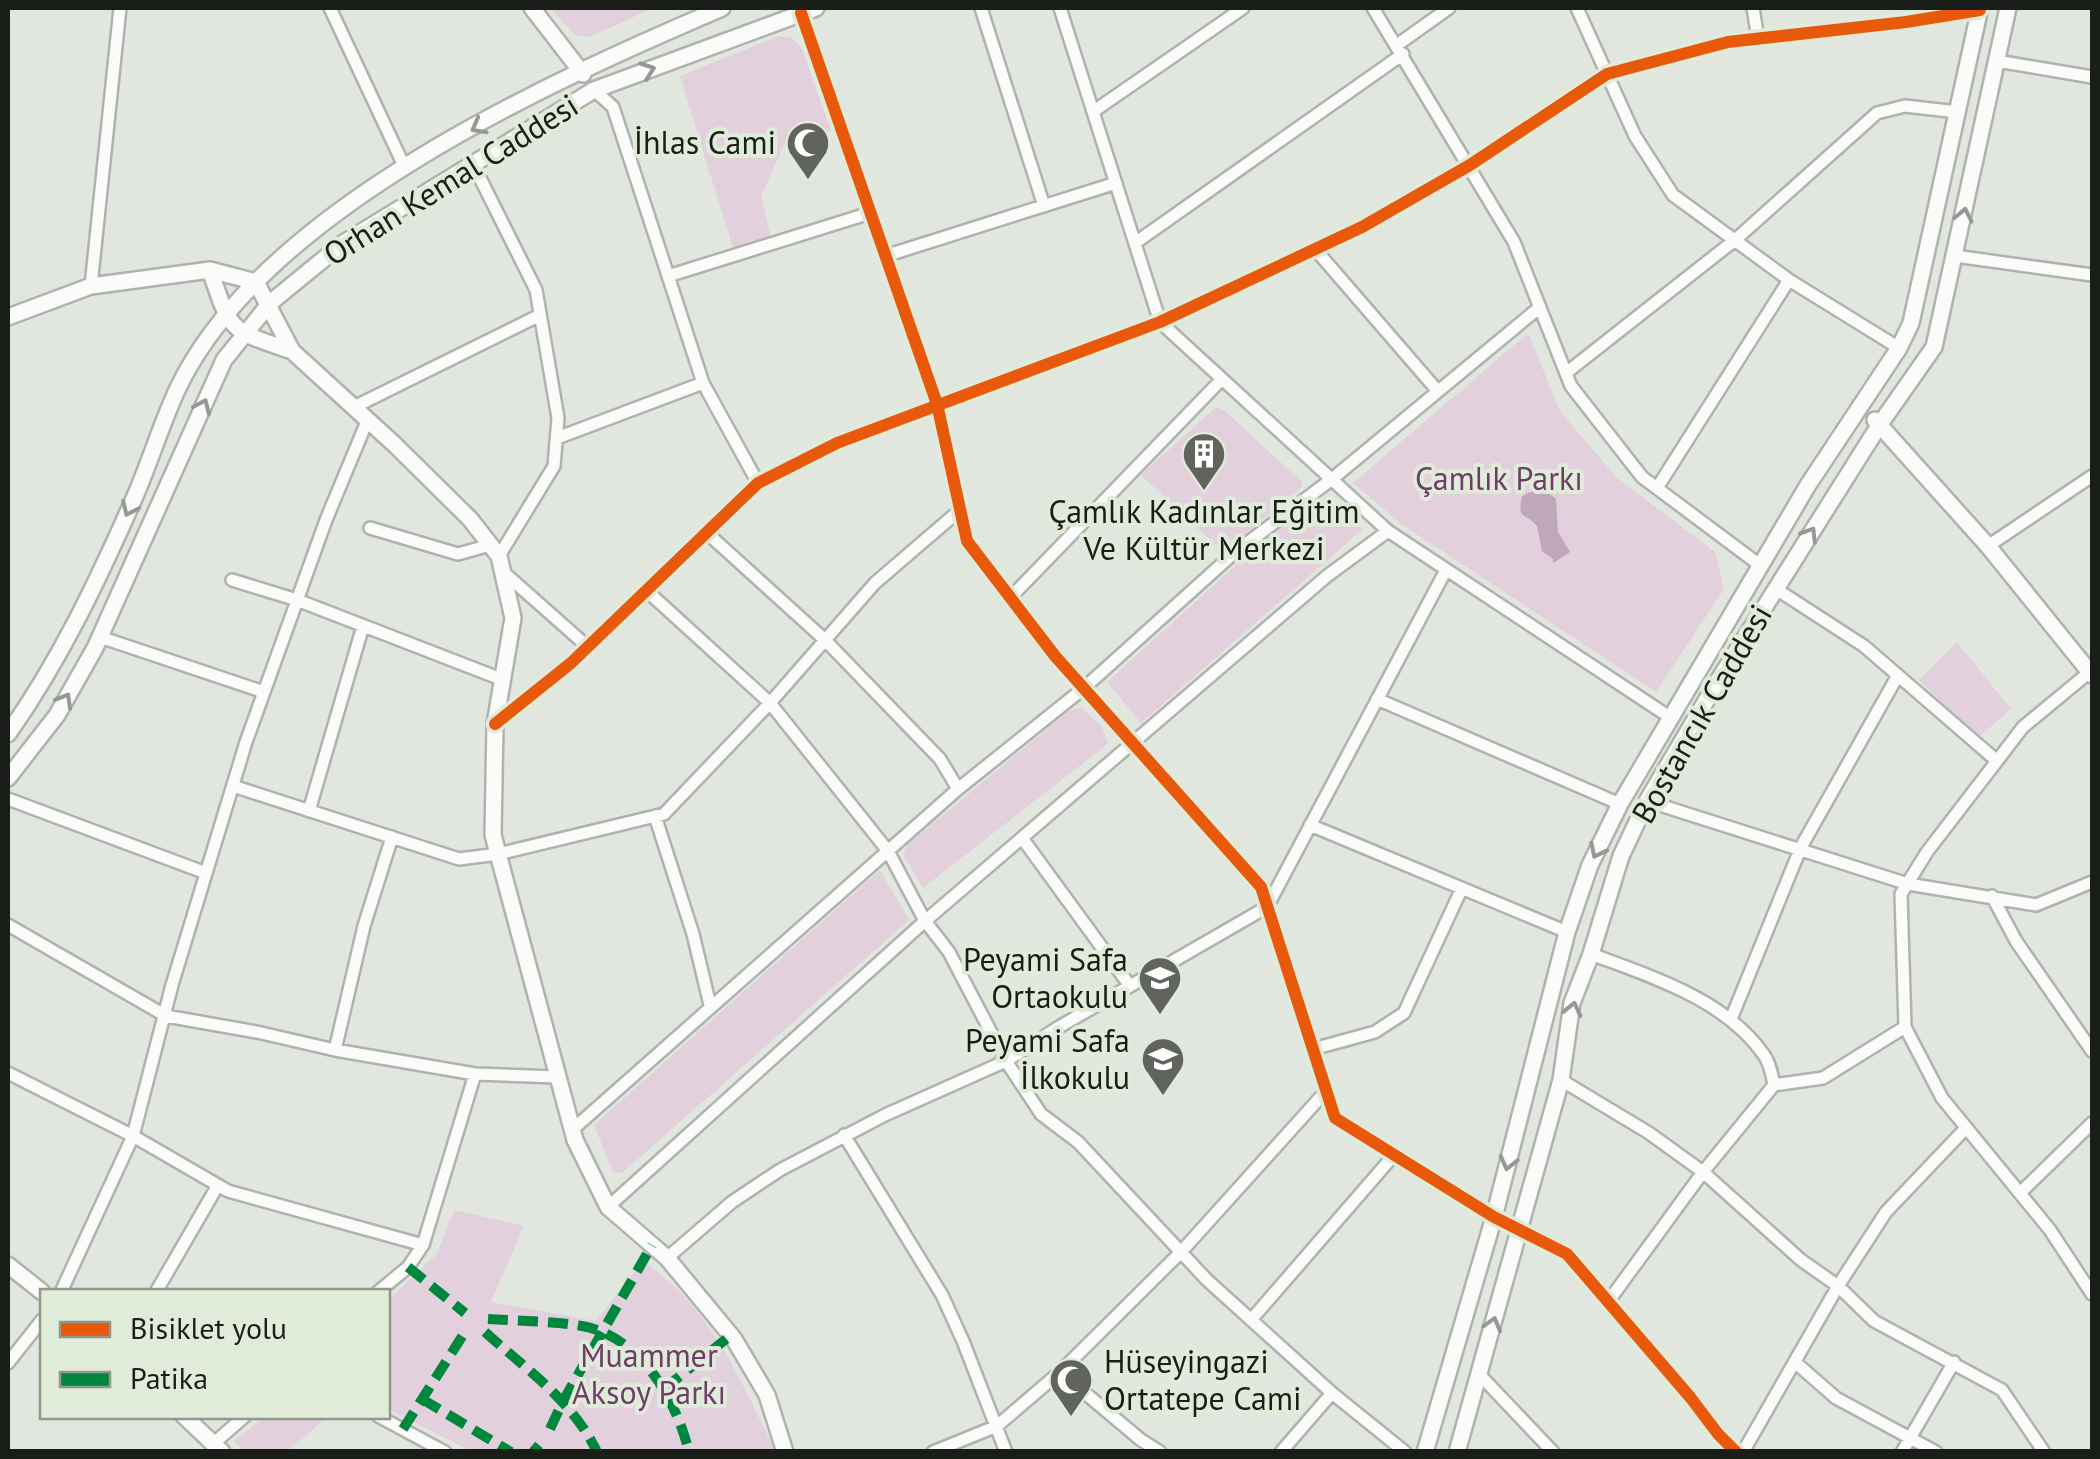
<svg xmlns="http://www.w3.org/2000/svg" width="2100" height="1459" font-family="'PT Sans',sans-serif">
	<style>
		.green { fill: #e2d0dd }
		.water { fill: #c1a7bc }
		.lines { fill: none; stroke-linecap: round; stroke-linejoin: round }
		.street-casing { stroke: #afb3ac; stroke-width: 16 }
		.secondary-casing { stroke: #afb3ac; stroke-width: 20 }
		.street { stroke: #fafbfa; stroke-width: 11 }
		.secondary { stroke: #fafbfa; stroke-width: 15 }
		.quiet { stroke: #00873e; stroke-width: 10; stroke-dasharray: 20 10; stroke-linecap: butt }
		.cycleway-casing { stroke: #e0ebda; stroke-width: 19 }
		.cycleway { stroke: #e8590c; stroke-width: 12 }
		.oneway { stroke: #959894 }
		.labels { text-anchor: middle; stroke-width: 8; stroke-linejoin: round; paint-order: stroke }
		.poi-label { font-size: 32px; fill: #1a1e18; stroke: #e0ebda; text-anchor: end }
		.street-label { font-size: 32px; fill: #1a1e18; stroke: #e0ebda }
		.park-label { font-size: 32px; fill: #703c69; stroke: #e0ebda }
	</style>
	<rect width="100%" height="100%" fill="#e1e7de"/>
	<!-- green -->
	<path class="green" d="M550 8H653L590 37 575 35Z
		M779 36 792 38 802 49 831 131 784 145 761 196 771 237 733 248 680 76Z
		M1528 333 1560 411 1617 478 1715 552 1724 589 1656 692 1401 524 1353 483Z
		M1216 407 1224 410 1302 482V487L1223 552 1141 475Z
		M1326 497 1363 529 1141 723 1107 682 1269 535Z
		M1957 642 2011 709 1978 738 1919 680Z
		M1082 708 1102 727 1108 744 923 888 903 854 908 844 1070 710Z
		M880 870 909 920 622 1173 613 1172 594 1125Z
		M454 1210 524 1226 491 1302 596 1321 643 1261C655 1271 669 1280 679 1291 722 1336 749 1396 775 1451H471L388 1409V1300L437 1254Z
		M264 1417V1416L327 1417 288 1451H243L234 1441Z"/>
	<!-- water -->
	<path class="water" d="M1541 487 1556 499 1558 532 1570 552 1553 563V559L1542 551 1537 526C1524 511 1517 521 1522 496Z"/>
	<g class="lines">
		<!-- street casing -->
		<g class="street-casing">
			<path id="street" d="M330 8 405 168
				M981 8 1044 206
				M1060 8 1160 322 1388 531 1671 718
				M1373 8 1514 242 1571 386 1642 477 1761 566
				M1577 8 1635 136 1673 195 1789 280 1899 348
				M1753 8 1758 39
				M801 13 937 404 967 541 1055 656 1261 887 1335 1118 1494 1217 1567 1254 1690 1397 1718 1434 1736 1452
				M1397 45 1449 8
				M1997 61 2092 77
				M594 90 613 107 703 383 758 483
				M1094 111 1243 8
				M473 164 536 290 558 418 554 466 499 556
				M1135 243 1403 54
				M1315 249 1436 389
				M885 256 1116 183
				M1955 256 2092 275
				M668 276 870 213
				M91 286 120 8
				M1566 373 1735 240 1877 113 1905 106 1958 112
				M354 407 540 315
				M557 438 703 383
				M1657 488 1789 280
				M370 528 458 554 490 545
				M707 533 825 640 940 759 958 789
				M1988 546 2092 476
				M501 570 588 647
				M232 580 297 600 501 679
				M1776 589 1864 646 1997 761
				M647 591 770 703 888 851 925 921 949 952 1006 1061 1041 1114 1078 1142 1207 1280 1332 1393 1405 1452
				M1010 598 1222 379
				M100 637 264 692
				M2092 670 2023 727 1927 852 1901 894 1905 1027 1942 1098 2050 1230 2092 1294
				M1377 699 1620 804
				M495 724 571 663 758 483 837 443 1160 322 1362 227 1470 165 1607 74 1728 42 1906 22 1980 10
				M233 786 459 859 498 854 664 814 770 703 875 583 960 510
				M8 799 206 873
				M1647 801 1908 884 2036 905 2092 882
				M309 811 363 626
				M655 816 693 934 710 1005
				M1310 825 1567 932
				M1022 838 1130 986
				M1992 896 2016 941 2092 1051
				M8 925 166 1016 257 1032 335 1050 475 1074 557 1077
				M1591 954C1652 977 1725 999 1764 1055 1770 1063 1772 1075 1774 1085
				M1731 1019 1801 847 1897 677
				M1313 1049 1375 1032 1404 1013 1462 888
				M335 1050 364 926 392 837
				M8 1073 133 1136 228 1191 423 1245
				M1561 1080 1649 1133 1703 1172 1801 1260 1838 1286 1874 1321 2002 1390 2044 1452
				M572 1130 958 789 1084 688 1234 553 1332 479 1540 307
				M844 1135 942 1295 963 1341 1006 1452
				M2020 1193 2092 1123
				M608 1207 925 921 1327 576 1388 531
				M667 1258 732 1202 780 1170 885 1115 1006 1061 1059 1027 1267 907 1446 570
				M61 1292 133 1136 172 985 246 742 326 520 368 419
				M156 1292 218 1185
				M378 1292 408 1267 423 1245 475 1074
				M1608 1302 1703 1172 1774 1085 1823 1078 1905 1027
				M1251 1320 1394 1155
				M8 1363 42 1320
				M1796 1363 1836 1398 1936 1452
				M1060 1372 1141 1440 1160 1452
				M1478 1373 1553 1452
				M378 1416 445 1452
				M214 1443 245 1416
				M933 1452 997 1426 1060 1372 1181 1252 1326 1091
				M1281 1452 1332 1393
				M1743 1452 1838 1286 1886 1212 1966 1128
				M1902 1452 1954 1362"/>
		</g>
		<!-- secondary casing -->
		<g class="secondary-casing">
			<path id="secondary" d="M532 8 583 74
				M210 270C231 333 230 330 292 351
				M8 317 91 286 210 270 256 282 292 351 394 444 470 519 499 556 513 618 495 724 493 835 575 1140 608 1207 667 1258 734 1339 767 1395 785 1452
				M1875 420 1988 546 2092 675
				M8 734C61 659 99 578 136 494 151 459 162 422 178 388 263 210 549 82 722 8
				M8 778 57 715 95 648 224 360 270 303 342 244 594 90 816 8
				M8 1265 42 1292
				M184 1416 222 1452
				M1425 1452 1494 1217 1567 932 1590 865 1620 804 1808 485 1899 348 1911 323 1980 8
				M1457 1452 1561 1080 1572 1003 1591 954 1621 856 1647 801 1716 684 1880 424 1934 347 2008 8"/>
		</g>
		<!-- street -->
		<use href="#street" class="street"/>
		<!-- secondary -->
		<use href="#secondary" class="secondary"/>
		<!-- quiet -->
		<path class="quiet" d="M408 1267 465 1313
			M488 1319C519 1321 552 1321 582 1326 640 1336 676 1399 689 1452
			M485 1332C526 1369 573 1401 597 1452
			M664 1389 731 1335
			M422 1399 511 1452
			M403 1429 465 1332
			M550 1429 563 1401 652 1245
			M533 1452 539 1445"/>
		<!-- cycleway casing -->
		<g class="cycleway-casing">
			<path id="cycleway" d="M801 13 937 404 967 541 1055 656 1261 887 1335 1118 1494 1217 1567 1254 1690 1397 1718 1434 1736 1452
				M495 724 571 663 758 483 837 443 1160 322 1362 227 1470 165 1607 74 1728 42 1906 22 1980 10"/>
		</g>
		<!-- cycleway -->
		<use href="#cycleway" class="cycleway"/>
	</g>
	<!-- one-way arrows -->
	<defs><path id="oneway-chevron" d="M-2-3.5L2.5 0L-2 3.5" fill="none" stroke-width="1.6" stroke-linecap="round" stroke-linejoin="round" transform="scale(2.5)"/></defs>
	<g class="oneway">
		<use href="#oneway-chevron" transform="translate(648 70) rotate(-20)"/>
		<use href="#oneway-chevron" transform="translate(478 127) rotate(151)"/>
		<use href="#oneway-chevron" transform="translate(1964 215) rotate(-78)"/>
		<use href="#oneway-chevron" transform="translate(203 406) rotate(-66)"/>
		<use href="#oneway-chevron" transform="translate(129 509) rotate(115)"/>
		<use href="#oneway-chevron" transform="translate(1810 534) rotate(-58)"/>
		<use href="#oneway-chevron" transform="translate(65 700) rotate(-60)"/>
		<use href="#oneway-chevron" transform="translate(1597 851) rotate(116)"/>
		<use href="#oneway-chevron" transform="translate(1573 1009) rotate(-77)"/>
		<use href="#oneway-chevron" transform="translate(1508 1163) rotate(104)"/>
		<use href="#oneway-chevron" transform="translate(1493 1324) rotate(-74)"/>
	</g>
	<!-- icons -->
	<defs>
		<g id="mosque-pin" transform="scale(2.25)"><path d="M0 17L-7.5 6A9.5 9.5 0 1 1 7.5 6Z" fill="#60645d" stroke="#e0ebda"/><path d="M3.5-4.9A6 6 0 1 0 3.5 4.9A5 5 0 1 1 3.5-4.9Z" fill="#fff"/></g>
		<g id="building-pin" transform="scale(2.25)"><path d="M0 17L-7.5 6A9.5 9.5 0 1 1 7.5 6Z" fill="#60645d" stroke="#e0ebda"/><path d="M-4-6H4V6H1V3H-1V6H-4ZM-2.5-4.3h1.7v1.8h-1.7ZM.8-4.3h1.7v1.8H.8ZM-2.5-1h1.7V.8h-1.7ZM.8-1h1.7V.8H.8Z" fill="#fff"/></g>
		<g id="school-pin" transform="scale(2.25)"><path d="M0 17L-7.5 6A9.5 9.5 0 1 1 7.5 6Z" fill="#60645d" stroke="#e0ebda"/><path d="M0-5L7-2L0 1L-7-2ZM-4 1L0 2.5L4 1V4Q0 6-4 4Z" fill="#fff"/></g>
	</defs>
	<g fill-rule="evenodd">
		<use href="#mosque-pin" x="808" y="143"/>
		<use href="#building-pin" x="1204" y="454"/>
		<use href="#school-pin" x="1160" y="978"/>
		<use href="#school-pin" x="1163" y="1059"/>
		<use href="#mosque-pin" x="1071" y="1380"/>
	</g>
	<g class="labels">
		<!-- poi labels -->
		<g class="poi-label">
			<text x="776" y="154">İhlas Cami</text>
			<text x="1204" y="523" text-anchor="middle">Çamlık Kadınlar Eğitim<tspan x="1204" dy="37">Ve Kültür Merkezi</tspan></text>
			<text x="1128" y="971">Peyami Safa<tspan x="1128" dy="37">Ortaokulu</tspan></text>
			<text x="1130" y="1052">Peyami Safa<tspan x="1130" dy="37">İlkokulu</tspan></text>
			<text x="1104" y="1373" text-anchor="start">Hüseyingazi<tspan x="1104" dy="37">Ortatepe Cami</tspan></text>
		</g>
		<!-- street labels -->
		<g class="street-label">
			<text transform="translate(451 180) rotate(-32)" y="11">Orhan Kemal Caddesi</text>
			<text transform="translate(1702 714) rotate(-60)" y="11">Bostancık Caddesi</text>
		</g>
		<!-- park labels -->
		<g class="park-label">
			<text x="1499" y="490">Çamlık Parkı</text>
			<text x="649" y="1367">Muammer<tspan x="649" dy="37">Aksoy Parkı</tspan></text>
		</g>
	</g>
	<!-- border -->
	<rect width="2100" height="1459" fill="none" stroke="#1a1e18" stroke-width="20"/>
	<!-- legend -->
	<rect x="40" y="1289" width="350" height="130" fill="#e0ebda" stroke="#91998c" stroke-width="2.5"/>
	<rect x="60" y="1322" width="50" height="15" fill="#e8590c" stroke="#91998c" stroke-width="2.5"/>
	<text x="130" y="1339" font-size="30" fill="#1a1e18">Bisiklet yolu</text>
	<rect x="60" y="1372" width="50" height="15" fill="#00873e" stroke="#91998c" stroke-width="2.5"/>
	<text x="130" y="1389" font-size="30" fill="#1a1e18">Patika</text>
</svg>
